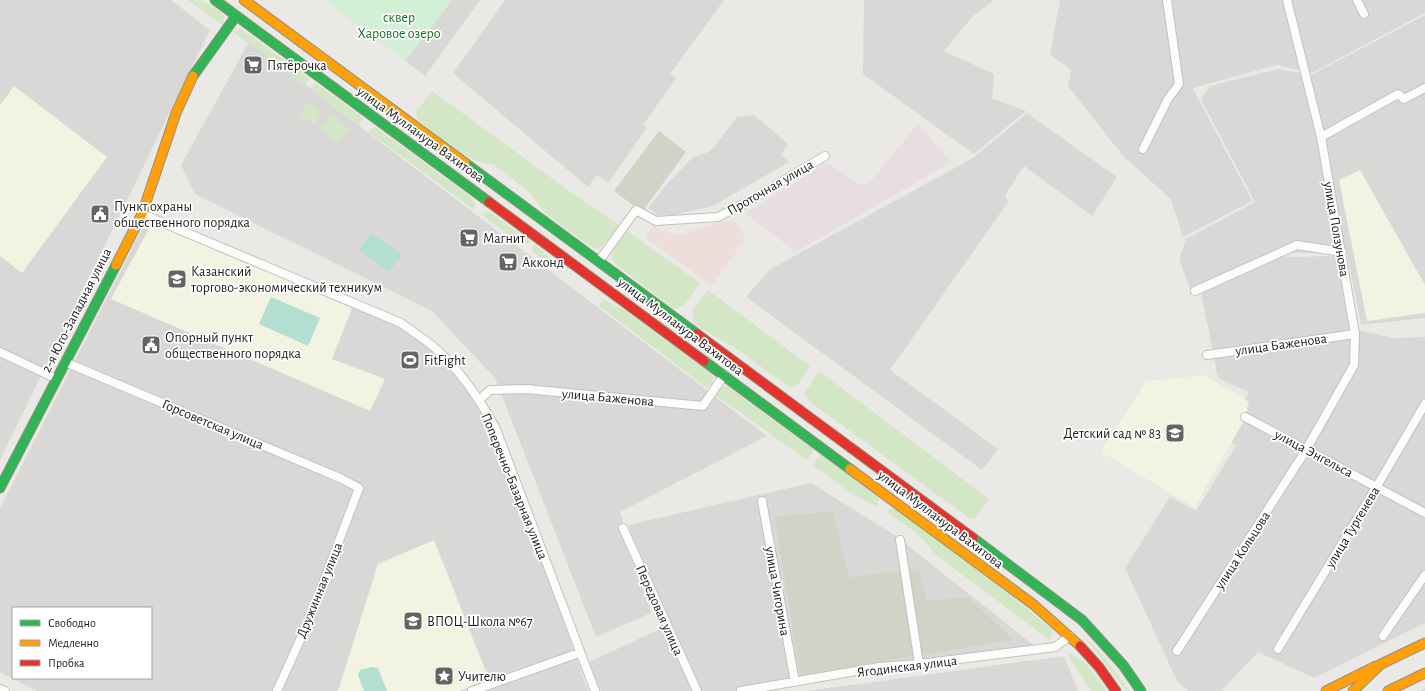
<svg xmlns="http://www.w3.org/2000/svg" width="1425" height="691" font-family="'Alegreya Sans',sans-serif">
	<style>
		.residential { fill: #d9d8d6; fill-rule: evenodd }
		.commercial { fill: #ecdfdb }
		.industrial { fill: #e7dde2 }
		.education { fill: #f2f3e0 }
		.religious { fill: #d8d8d6 }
		.construction { fill: #d2d2c7 }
		.grass { fill: #d3e6c5 }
		.park { fill: #d3f0d7 }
		.pitch { fill: #b2dfd1 }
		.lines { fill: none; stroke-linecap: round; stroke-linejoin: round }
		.street-casing { stroke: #c1c1bf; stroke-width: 10 }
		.fast-casing { stroke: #8f927f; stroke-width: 11 }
		.slow-casing { stroke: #8f927f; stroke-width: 11 }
		.jam-casing { stroke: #8f927f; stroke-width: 11 }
		.street { stroke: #fcfcfb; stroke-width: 8 }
		.fast { stroke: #30b455; stroke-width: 9 }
		.slow { stroke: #ff9f0a; stroke-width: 9 }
		.jam { stroke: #e5322d; stroke-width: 9 }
		.tram { stroke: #c9c9c8; stroke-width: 1 }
		.labels { text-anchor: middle; stroke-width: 3.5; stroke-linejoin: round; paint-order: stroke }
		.park-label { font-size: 14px; fill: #127125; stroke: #fff }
		.poi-label { font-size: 14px; fill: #1c1c1c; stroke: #fff; text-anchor: start }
		.street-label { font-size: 14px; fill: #1c1c1c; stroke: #fff }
	</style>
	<rect width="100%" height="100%" fill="#eae9e5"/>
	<!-- residential -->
	<path class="residential" d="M0 0H171L210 30 0 460Z
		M505 0H724L588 187 453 73Z
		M864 0H994L973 16 944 51 994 74 992 98 1026 111 974 154 863 74Z
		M1060 0H1425V13L1312 73 1277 65 1193 88 1252 201 1183 237 1171 199 1124 157 1068 86 1071 70 1050 54Z
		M1425 15V318L1361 325 1347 253H1286L1191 291 1179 259 1186 239 1255 202 1201 99 1210 86 1278 69 1311 75Z
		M249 42 767 436 620 512 651 613 596 637 495 378 432 311 195 194 181 165Z
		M754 115 788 144 781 155 789 162 713 206 674 215H658L648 208 666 185 693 157 708 152 714 147 737 117Z
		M146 221 403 322 490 413 588 691H37L0 672V508ZM13 608H151V678H13Z
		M1337 256 1349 328 1393 338 1425 337V623L1314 678 1258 652 1221 691H1189L1178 683 1125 568 1170 497 1196 511 1236 446 1224 438 1249 392 1218 378 1201 292 1282 257Z
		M811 483 893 534 1041 651 769 684 739 691H601L589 662 669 625 628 525ZM833 511 849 577 919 568 927 600 969 597 800 674 774 516Z
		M1064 656 1078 691H807Z"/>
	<!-- commercial -->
	<path class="commercial" d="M725 220 738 223 744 234 743 242 712 286 645 237 654 226 671 234H682Z"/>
	<!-- industrial -->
	<path class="industrial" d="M918 124 951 162 796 252 745 213 827 163 859 184H865L872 180Z"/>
	<!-- education -->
	<path class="education" d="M14 86 107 157 22 273 0 256V105Z
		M1360 170 1425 285V313L1367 321 1339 180Z
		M152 223 352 308 332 359 385 379 370 411 111 299Z
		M1205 375 1249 402 1244 421 1194 507 1101 452 1146 381Z
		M434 540 489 679 459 691H338L378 564Z"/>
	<!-- religious -->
	<path class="religious" d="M452 0H480L425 76 405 61Z
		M659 66 676 78 643 125 647 128 608 183 587 168Z
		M1027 113 1117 177 1092 216 1024 166 1005 195 1008 202 890 370 998 449 982 470 746 297 769 270 973 158Z
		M343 551 375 562 332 691H325L292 677Z"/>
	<!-- construction -->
	<path class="construction" d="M659 131 686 152 642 212 614 191Z
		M833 511 849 577 919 568 927 600 969 597 1013 640 800 675 774 516Z"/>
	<!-- grass -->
	<path class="grass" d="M188 0C206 0 211 4 224 16V26Z
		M241 29 310 79 305 85 232 31Z
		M315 83 360 115 362 120 359 125 310 89Z
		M432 91 572 193 619 225 609 239 598 249 593 248 546 214 527 190 493 164C470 166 436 133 418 120L416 112Z
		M308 103 322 111 314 125 300 115Z
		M331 114 350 129 338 143 320 129Z
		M374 127 378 129 471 197 475 203 474 210 369 132Z
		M485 212 491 213 530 241 528 244H521L482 215Z
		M627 231 700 283 685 304 677 309H674L614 263 611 256 613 250Z
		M534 244 562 269 560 272 533 252 532 247Z
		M708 290 810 366 799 383 793 387 788 386 738 350 701 328 693 321V310Z
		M604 300 626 311 711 374 713 377V380L707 388 599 306Z
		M819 371 989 499 974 519 969 518 809 401 805 395 806 391Z
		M724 386 729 387 814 450 807 460 714 394Z
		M821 454 879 498 877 507 854 495 813 465Z
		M894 508 1008 593 1051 629 1052 632 1050 640 936 555 919 535 887 512 889 509Z
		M1080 632 1100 652 1130 691H1126L1098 654Z
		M1067 653C1084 657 1097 677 1106 691H1091Z"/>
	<!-- park -->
	<path class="park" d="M325 0H452L405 61Z"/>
	<!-- pitch -->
	<path class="pitch" d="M371 233 402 254 389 272 359 250Z
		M271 297 320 318 308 346 259 324Z
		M372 667 378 668 387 691H364L358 675 360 670Z"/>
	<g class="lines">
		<!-- street casing -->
		<g class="street-casing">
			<path id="street" d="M1357 0 1364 14
				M1321 137 1398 94 1404 99 1425 88
				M1143 149 1168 99 1179 84 1167 0
				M142 214 401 323C413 332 426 340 436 349 461 371 480 400 496 429L595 691
				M599 261 636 210 656 221 718 217 751 200 825 156
				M1195 291 1297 245 1342 252
				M0 352 57 379
				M1207 355 1355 334
				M65 362 340 478 359 488 310 618 277 691
				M480 399 490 390 526 389 703 406 724 375
				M1245 417 1425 513
				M762 501 795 682
				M623 528 697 691
				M900 540 919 664
				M1383 636 1425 575
				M1278 649 1377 486 1425 404
				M1177 651 1306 450 1354 365 1355 334 1321 137 1287 0
				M0 689 5 691
				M472 691 579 653
				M741 691 879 667 919 664 1055 647 1070 636"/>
		</g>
		<!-- fast casing -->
		<g class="fast-casing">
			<path id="fast" d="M215 0 489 202
				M193 76 236 16
				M465 163 697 334
				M704 361 850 469
				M0 488 116 265
				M973 538 1082 620 1123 665 1141 691"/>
		</g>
		<!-- slow casing -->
		<g class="slow-casing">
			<path id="slow" d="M244 0 465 163
				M116 265 142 214 176 113 193 76
				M850 469 1034 605 1080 646
				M1326 691 1376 666
				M1353 691 1381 664 1425 643
				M1388 691 1425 673"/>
		</g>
		<!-- jam casing -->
		<g class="jam-casing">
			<path id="jam" d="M489 202 704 361
				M697 334 973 538
				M1080 646 1099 667 1116 691"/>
		</g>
		<!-- street -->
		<use href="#street" class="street"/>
		<!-- fast -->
		<use href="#fast" class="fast"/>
		<!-- slow -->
		<use href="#slow" class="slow"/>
		<!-- jam -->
		<use href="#jam" class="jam"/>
		<!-- tram -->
		<path class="tram" d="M1421 691 1425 689"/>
	</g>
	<!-- icons -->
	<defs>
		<g id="supermarket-square" transform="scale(1)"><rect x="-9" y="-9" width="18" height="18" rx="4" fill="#646462" stroke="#fff"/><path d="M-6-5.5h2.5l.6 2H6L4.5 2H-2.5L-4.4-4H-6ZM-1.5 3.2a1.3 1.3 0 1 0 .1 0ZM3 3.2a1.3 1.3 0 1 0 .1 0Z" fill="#fff"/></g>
		<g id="civic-square" transform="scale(1)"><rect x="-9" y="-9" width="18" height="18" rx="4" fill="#646462" stroke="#fff"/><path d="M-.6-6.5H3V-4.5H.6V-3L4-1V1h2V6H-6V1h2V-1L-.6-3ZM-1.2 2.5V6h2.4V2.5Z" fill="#fff"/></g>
		<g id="university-square" transform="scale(1)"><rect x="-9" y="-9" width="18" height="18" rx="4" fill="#646462" stroke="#fff"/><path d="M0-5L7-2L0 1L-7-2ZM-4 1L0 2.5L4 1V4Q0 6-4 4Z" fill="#fff"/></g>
		<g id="stadium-square" transform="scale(1)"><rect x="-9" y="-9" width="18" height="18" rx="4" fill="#646462" stroke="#fff"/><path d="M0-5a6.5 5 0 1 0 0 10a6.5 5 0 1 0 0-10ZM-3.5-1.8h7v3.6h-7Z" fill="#fff"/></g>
		<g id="school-square" transform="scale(1)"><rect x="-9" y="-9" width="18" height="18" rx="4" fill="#646462" stroke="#fff"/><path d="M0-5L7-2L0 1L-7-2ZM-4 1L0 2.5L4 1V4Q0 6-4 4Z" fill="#fff"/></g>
		<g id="sight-square" transform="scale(1)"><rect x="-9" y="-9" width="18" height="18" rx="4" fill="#646462" stroke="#fff"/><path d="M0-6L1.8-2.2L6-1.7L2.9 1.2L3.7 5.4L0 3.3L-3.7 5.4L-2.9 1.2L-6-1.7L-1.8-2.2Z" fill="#fff"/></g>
	</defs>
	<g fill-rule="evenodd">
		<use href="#supermarket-square" x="253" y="65"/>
		<use href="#civic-square" x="100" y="214"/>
		<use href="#supermarket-square" x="469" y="238"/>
		<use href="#supermarket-square" x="508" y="262"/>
		<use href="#university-square" x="177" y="279"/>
		<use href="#civic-square" x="151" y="345"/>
		<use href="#stadium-square" x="410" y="360"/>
		<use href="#school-square" x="1175" y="433"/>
		<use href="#school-square" x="413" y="621"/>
		<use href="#sight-square" x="444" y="676"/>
	</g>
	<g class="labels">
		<!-- park labels -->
		<g class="park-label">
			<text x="399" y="22">сквер<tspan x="399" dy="16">Харовое озеро</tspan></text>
		</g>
		<!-- poi labels -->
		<g class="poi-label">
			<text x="267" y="70">Пятёрочка</text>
			<text x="114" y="211">Пункт охраны<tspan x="114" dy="16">общественного порядка</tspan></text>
			<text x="483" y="243">Магнит</text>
			<text x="522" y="267">Акконд</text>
			<text x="191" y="276">Казанский<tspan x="191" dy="16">торгово-экономический техникум</tspan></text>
			<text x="165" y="342">Опорный пункт<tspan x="165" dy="16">общественного порядка</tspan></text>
			<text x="424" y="365">FitFight</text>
			<text x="1161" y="438" text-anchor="end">Детский сад № 83</text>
			<text x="427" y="626">ВПОЦ-Школа №67</text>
			<text x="458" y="681">Учителю</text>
		</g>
		<!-- street labels -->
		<g class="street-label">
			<text transform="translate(421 134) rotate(36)" y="5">улица Мулланура Вахитова</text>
			<text transform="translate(770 187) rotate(-30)" y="5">Проточная улица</text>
			<text transform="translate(1337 229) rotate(80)" y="5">улица Ползунова</text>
			<text transform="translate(76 310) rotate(-63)" y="5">2-я Юго-Западная улица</text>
			<text transform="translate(681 326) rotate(37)" y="5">улица Мулланура Вахитова</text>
			<text transform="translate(1281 344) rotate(-8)" y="5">улица Баженова</text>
			<text transform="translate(608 397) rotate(5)" y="5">улица Баженова</text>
			<text transform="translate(213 424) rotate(23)" y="5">Горсоветская улица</text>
			<text transform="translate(1314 453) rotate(28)" y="5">улица Энгельса</text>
			<text transform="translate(515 486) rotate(68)" y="5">Поперечно-Базарная улица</text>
			<text transform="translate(941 519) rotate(37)" y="5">улица Мулланура Вахитова</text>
			<text transform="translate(1352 527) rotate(-59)" y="5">улица Тургенева</text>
			<text transform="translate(1242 550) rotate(-57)" y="5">улица Кольцова</text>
			<text transform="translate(319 590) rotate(-68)" y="5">Дружинная улица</text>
			<text transform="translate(778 591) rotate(80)" y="5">улица Чигорина</text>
			<text transform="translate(660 610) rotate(66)" y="5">Передовая улица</text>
			<text transform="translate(907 666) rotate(-7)" y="5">Ягодинская улица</text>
		</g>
	</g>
	<!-- legend -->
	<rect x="12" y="607" width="140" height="72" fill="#ffffff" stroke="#a4a4a4"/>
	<rect x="20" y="620" width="20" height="6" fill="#30b455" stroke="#a4a4a4"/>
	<text x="48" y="627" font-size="12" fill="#1c1c1c">Свободно</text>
	<rect x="20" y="640" width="20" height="6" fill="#ff9f0a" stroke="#a4a4a4"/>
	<text x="48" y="647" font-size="12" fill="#1c1c1c">Медленно</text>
	<rect x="20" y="660" width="20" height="6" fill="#e5322d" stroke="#a4a4a4"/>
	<text x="48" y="667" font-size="12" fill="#1c1c1c">Пробка</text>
</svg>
